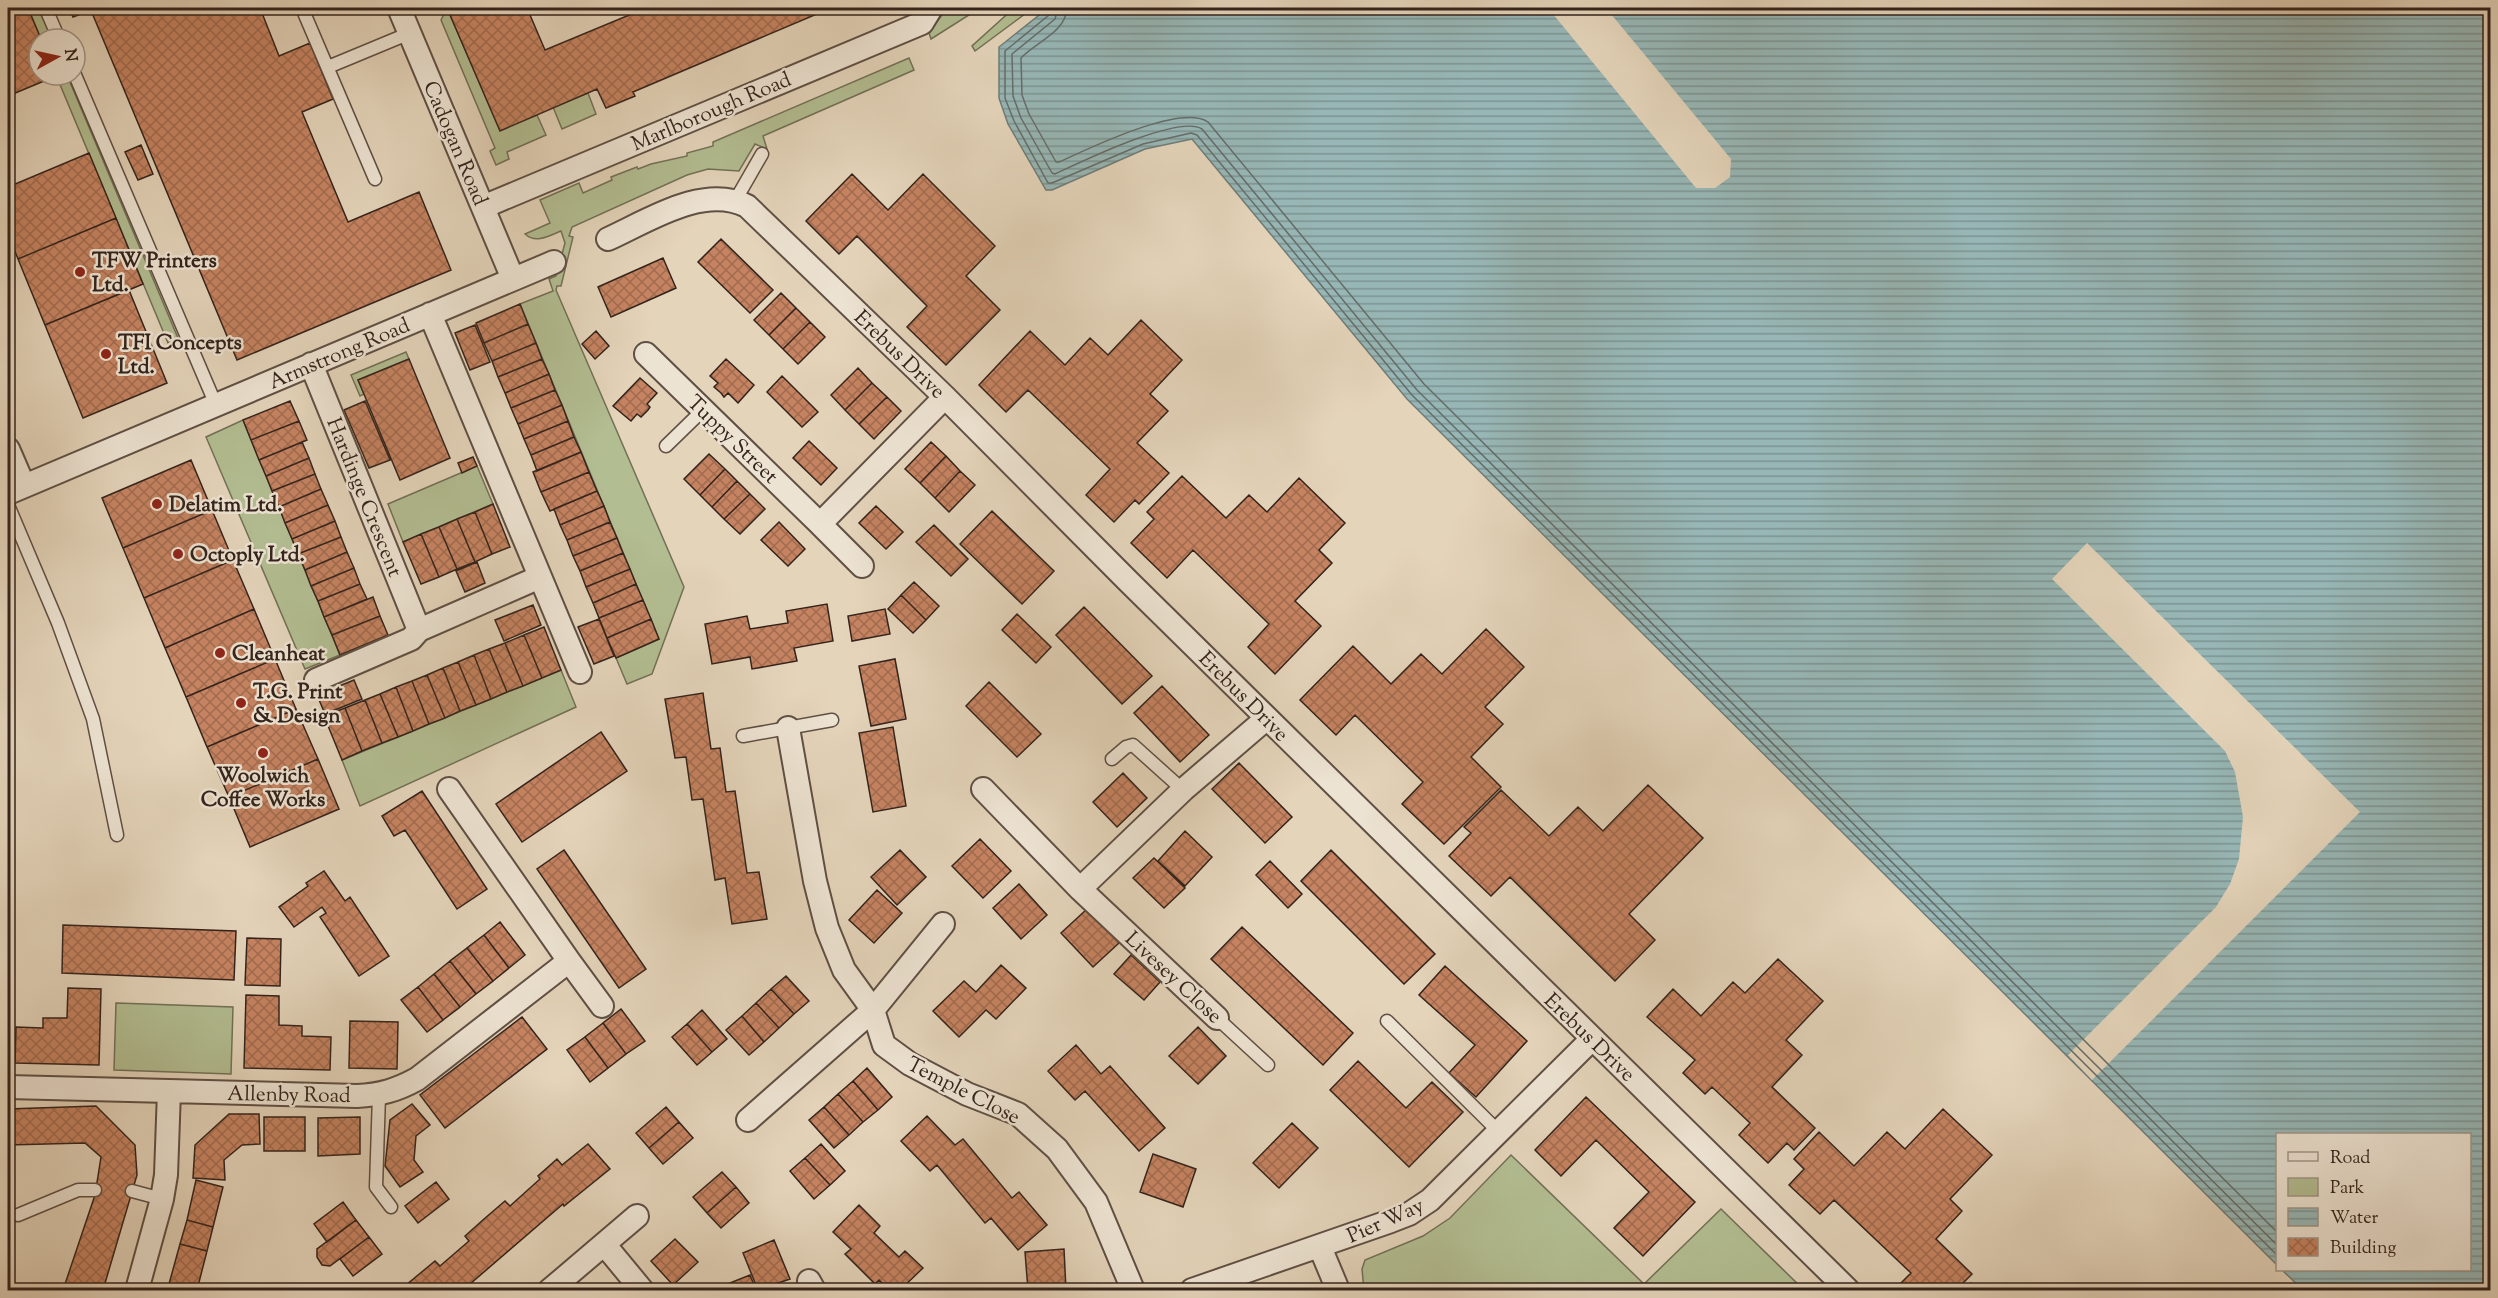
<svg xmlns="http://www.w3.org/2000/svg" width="2498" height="1298" font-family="'Sorts Mill Goudy',serif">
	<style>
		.green { fill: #b2bd91; stroke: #727056; stroke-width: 1.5 }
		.water { fill: url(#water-rules); stroke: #6f7c78; stroke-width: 1.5 }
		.pier { fill: #e4d4ba }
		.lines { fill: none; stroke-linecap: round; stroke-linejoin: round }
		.shore { stroke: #656d69; stroke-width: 1.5 }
		.building { fill: url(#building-cross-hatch); stroke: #33231c; stroke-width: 1.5 }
		.lane-casing { stroke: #5f4f44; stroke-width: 15 }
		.street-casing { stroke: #5f4f44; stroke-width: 26 }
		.lane { stroke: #ede3d2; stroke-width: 12 }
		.street { stroke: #ede3d2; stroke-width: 22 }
		.poi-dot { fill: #8f2418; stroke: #ede3d2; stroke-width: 2 }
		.labels { text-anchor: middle; stroke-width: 5; stroke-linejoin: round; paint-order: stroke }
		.street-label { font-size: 21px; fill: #33231c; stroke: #ede3d2 }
		.poi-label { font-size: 21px; font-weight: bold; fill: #33231c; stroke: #ede3d2; text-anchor: start }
	</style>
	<defs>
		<pattern id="water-rules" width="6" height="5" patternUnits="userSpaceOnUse" patternTransform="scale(1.5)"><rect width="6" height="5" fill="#97b7b6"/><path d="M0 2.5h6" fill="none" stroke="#7c9493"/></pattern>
		<pattern id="building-cross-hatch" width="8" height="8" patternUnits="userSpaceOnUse" patternTransform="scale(1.5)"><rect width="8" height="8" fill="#c68361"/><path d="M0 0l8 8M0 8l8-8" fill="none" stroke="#a16b4f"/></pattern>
	</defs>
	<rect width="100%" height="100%" fill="#e4d4ba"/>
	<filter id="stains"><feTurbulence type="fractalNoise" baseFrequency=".00333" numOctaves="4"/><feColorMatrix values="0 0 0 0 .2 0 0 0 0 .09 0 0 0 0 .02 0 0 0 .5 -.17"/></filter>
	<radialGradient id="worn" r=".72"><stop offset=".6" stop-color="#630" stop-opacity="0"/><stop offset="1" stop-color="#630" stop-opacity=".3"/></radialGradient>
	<!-- green -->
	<path class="green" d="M28 8H49L40 12 52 39H41Z
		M447 8 500 130 537 115 546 135 507 152 509 159 496 165 490 151 495 148 441 20Z
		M951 8H980L931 39 929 33 944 12Z
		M1014 8H1033L975 51 972 46Z
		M909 58 914 70 763 136 767 149 755 144 739 171 708 169 687 175 572 227 569 236 573 237 561 286H557L556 290 684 587 652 674 627 684 616 658 659 639 520 304 553 291 549 279 556 276 565 243 561 231C549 236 536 244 525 234L550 223 540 200 579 183 583 193 612 180 611 177 637 167 638 169 651 164 687 156V153L713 146V142Z
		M56 75H67L178 338 168 343Z
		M588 93 596 114 562 129 553 107Z
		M406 352 409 359 358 380 364 394 360 396 351 375Z
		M243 420 340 655 305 669 206 437Z
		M477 466 493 504 403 542 388 504Z
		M561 670 576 707 360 806 342 760Z
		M116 1003 233 1007 231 1074 114 1070Z
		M1511 1155 1644 1284 1721 1209 1804 1290H1364L1362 1269 1365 1260 1423 1236 1450 1218Z"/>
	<!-- water -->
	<path class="water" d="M1048 8H2490V1290H2303L2282 1270H2470V1134H2278L2277 1265 1407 399 1192 139 1145 149 1052 190H1046L1008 124 999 98V47Z"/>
	<!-- pier -->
	<path class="pier" d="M1548 8H1606L1731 159 1730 177 1715 188H1696Z
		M2087 543 2360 812 2092 1080 2068 1055 2216 907 2230 884 2239 859 2243 817 2235 772 2225 751 2052 579Z"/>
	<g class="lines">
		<!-- shore -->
		<path class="shore" d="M1051 8 1049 15 1005 51V98L1014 121 1048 183H1052L1143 144 1191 133 1197 135 1412 395 2278 1256
			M1058 8 1055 19 1012 54 1013 96 1021 118 1052 173 1055 174C1081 162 1179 114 1202 129L1417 390 2278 1246
			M1067 8C1066 32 1036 42 1021 58L1022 95 1029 114 1056 162H1059C1088 149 1181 103 1208 122L1424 384 2278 1233"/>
	</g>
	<!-- building -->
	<path class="building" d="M8 8H28L41 39H39V75L56 76 8 96Z
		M69 8H84L86 12 73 17Z
		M90 8H260L279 56 310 43 333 99 302 112 348 222 419 192 451 270 237 360Z
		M447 8H527L545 50 646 8H831L633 92 635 96 606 108 597 89 500 131Z
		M141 145 153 174 138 180 125 152Z
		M89 153 116 218 18 259 8 234V187Z
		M852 174 888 210 923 174 995 246 966 276 1000 310 946 365 907 327 927 306 857 236 839 254 806 221Z
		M116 218 143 284 45 325 18 259Z
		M721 239 773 290 750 313 698 262Z
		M663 258 676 288 611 317 598 287Z
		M129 290 167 383 83 418 45 325Z
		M781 293 796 308 769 335 754 320Z
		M520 304 528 324 484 343 476 323Z
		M796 308 810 322 783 349 769 335Z
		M1141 320 1182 360 1150 394 1168 411 1137 443 1169 473 1139 504 1135 500 1114 522 1086 495 1110 469 1028 390 1006 412 979 385 1030 331 1065 365 1090 338 1108 355Z
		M810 322 825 337 798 364 783 349Z
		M528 324 536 343 492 361 484 343Z
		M475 325 490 362 470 370 455 333Z
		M596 331 609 346 595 359 582 344Z
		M536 343 542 359 498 377 492 361Z
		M409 359 450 458 400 480 358 380Z
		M542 359 549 374 505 393 498 377Z
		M726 359 754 385 738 403 728 393 724 397 721 393 714 387 718 383 710 376Z
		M858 368 872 383 845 410 831 395Z
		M549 374 555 390 511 408 505 393Z
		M782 376 818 412 802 427 767 392Z
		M640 378 657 393 647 404 650 407 648 410 641 417 637 414 631 421 613 406Z
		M872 383 887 397 859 424 845 410Z
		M555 390 562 405 518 424 511 408Z
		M887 397 901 411 874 439 859 424Z
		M290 401 299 421 251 440 243 420Z
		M365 401 390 460 369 468 344 410Z
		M562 405 568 421 524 439 518 424Z
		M299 421 307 440 259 460 251 440Z
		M568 421 574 437 531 455 524 439Z
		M574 437 581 452 537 471 531 455Z
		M809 441 837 468 821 485 793 458Z
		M302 442 309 458 266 476 259 460Z
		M931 442 946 456 920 483 905 469Z
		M581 452 589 472 541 492 533 472Z
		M709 454 725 469 700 495 684 479Z
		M946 456 960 471 935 498 920 483Z
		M473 457 477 466 462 473 458 463Z
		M309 458 315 474 272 491 266 476Z
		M191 460 212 510 123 548 102 498Z
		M725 469 737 481 712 507 700 495Z
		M960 471 975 485 949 512 935 498Z
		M589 472 597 491 550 511 541 492Z
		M315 474 321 489 279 507 272 491Z
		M1182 476 1226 518 1249 495 1267 512 1299 478 1345 523 1319 550 1332 563 1295 601 1321 626 1275 674 1248 647 1269 624 1193 550 1167 578 1131 543 1154 519 1147 512Z
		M737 481 750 494 724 519 712 507Z
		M321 489 328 505 285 523 279 507Z
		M597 491 604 506 560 525 554 509Z
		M750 494 765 509 740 534 724 519Z
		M493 504 510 547 492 554 475 512Z
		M328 505 335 521 292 539 285 523Z
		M604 506 610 522 567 540 560 525Z
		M876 506 903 532 886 549 859 523Z
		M212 510 233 560 144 598 123 548Z
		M992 511 1054 571 1022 604 960 544Z
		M475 512 492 554 475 562 457 519Z
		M457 519 475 562 457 569 439 527Z
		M335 521 341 537 298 554 292 539Z
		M610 522 617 538 573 556 567 540Z
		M779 522 805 549 788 566 761 540Z
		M934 525 968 559 951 576 916 542Z
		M439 527 457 569 439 577 421 534Z
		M421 534 439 577 421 584 403 542Z
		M341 537 347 552 305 570 298 554Z
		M617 538 623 553 580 571 573 556Z
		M347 552 354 568 311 586 305 570Z
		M623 553 630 569 586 587 580 571Z
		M233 560 254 609 165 648 144 598Z
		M477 562 485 583 465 592 456 571Z
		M354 568 360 584 318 601 311 586Z
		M630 569 636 584 593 603 586 587Z
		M914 582 939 606 926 620 901 595Z
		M360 584 367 599 324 617 318 601Z
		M636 584 643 600 599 618 593 603Z
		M901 595 926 620 913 633 888 609Z
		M373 597 380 616 332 635 324 617Z
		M643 600 651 619 607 638 599 618Z
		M827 604 833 641 794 648 797 661 752 669 750 657 712 664 705 624 747 616 750 629 788 623 786 611Z
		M533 605 541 625 504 641 495 620Z
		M1084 607 1152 676 1122 704 1056 635Z
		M254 609 275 659 186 697 165 648Z
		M885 609 890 634 852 641 848 616Z
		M1017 614 1051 647 1036 663 1002 630Z
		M380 616 388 635 340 655 332 635Z
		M599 619 614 656 594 664 578 627Z
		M651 619 659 639 616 658 607 638Z
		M544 627 561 670 542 678 524 635Z
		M1486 629 1524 667 1485 707 1503 724 1471 757 1501 787 1444 844 1402 804 1423 782 1355 715 1336 735 1300 700 1353 646 1391 684 1421 654 1442 674Z
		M524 635 542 678 523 686 505 643Z
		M505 643 523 686 507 692 489 649Z
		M489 649 507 692 491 699 474 655Z
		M474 655 491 699 476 705 458 662Z
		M275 659 296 709 207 747 186 697Z
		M895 659 906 719 871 726 859 666Z
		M458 662 476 705 460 711 443 668Z
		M443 668 460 711 445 718 427 675Z
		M427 675 445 718 429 724 412 681Z
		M354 680 362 699 325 714 317 695Z
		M412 681 429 724 413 731 396 687Z
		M989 682 1041 734 1017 757 966 706Z
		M1162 686 1209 735 1180 762 1134 713Z
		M396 687 413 731 398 737 380 694Z
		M703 693 711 749 720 748 726 792 735 791 747 873 759 872 767 919 732 924 725 878 715 880 703 799 692 800 686 757 675 758 665 699Z
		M380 694 398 737 382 743 365 700Z
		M365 700 382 743 362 751 345 708Z
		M345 708 362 751 342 760 324 716Z
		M296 709 318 759 229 797 207 747Z
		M893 727 906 806 873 812 859 733Z
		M601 732 627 771 522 842 496 804Z
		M318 759 339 809 250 847 229 797Z
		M1239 763 1292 817 1265 843 1212 789Z
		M1123 773 1147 798 1117 827 1093 802Z
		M1648 785 1703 838 1629 914 1655 940 1615 981 1510 877 1491 896 1449 856 1471 833 1464 827 1501 790 1549 836 1578 807 1603 831Z
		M422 791 487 889 457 909 405 830 394 836 382 816Z
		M1185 831 1212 857 1185 886 1158 861Z
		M980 839 1011 871 983 898 952 866Z
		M564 850 646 969 619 988 537 869Z
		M900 850 926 877 897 905 871 877Z
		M1331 850 1435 954 1404 984 1301 881Z
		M1154 858 1185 888 1164 908 1133 878Z
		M1270 861 1302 894 1288 908 1256 875Z
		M324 871 345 901 350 897 389 956 359 976 320 917 326 913 322 907 294 927 279 907 308 886 306 883Z
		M1019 884 1047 915 1021 939 993 908Z
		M877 890 902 913 874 943 849 920Z
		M1087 909 1119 943 1093 967 1061 933Z
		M500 922 525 955 509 968 484 935Z
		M63 925 236 931 234 980 62 973Z
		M1242 927 1353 1033 1323 1065 1211 959Z
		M484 935 509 968 493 981 467 948Z
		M247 938 281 939 280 986 245 985Z
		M467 948 493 981 476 994 450 961Z
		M1131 955 1160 982 1144 1000 1114 974Z
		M1778 959 1823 1001 1786 1040 1802 1055 1772 1087 1815 1128 1794 1150 1787 1143 1768 1163 1739 1135 1750 1123 1712 1087 1705 1094 1683 1073 1695 1060 1647 1017 1673 989 1701 1016 1733 982 1745 993Z
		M450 961 476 994 460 1007 434 974Z
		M1001 965 1026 988 996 1019 986 1010 959 1037 933 1011 964 981 976 992Z
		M1445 966 1527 1041 1476 1097 1449 1073 1475 1045 1419 995Z
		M434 974 460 1007 443 1020 418 987Z
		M786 976 809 1001 794 1014 771 989Z
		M418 987 443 1020 427 1032 401 1000Z
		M68 988 101 989 99 1065 15 1063 16 1027 43 1028V1018H67Z
		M771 989 794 1014 779 1028 756 1003Z
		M246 995 279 996V1025L302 1026V1036L331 1037 330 1070 244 1068Z
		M756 1003 779 1028 764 1042 742 1016Z
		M621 1009 645 1041 626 1054 603 1023Z
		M702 1010 727 1039 712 1052 687 1024Z
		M742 1016 764 1042 749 1055 726 1030Z
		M522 1017 547 1049 445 1128 420 1095Z
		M350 1021 398 1022 397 1069 349 1068Z
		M603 1023 626 1054 608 1068 585 1037Z
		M687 1024 712 1052 697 1065 672 1037Z
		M1198 1027 1226 1056 1198 1084 1169 1056Z
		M585 1037 608 1068 590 1082 567 1050Z
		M1076 1045 1101 1074 1110 1066 1165 1128 1139 1151 1085 1091 1075 1100 1048 1071Z
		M1358 1061 1406 1108 1432 1082 1463 1112 1409 1167 1330 1090Z
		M867 1068 892 1097 878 1110 853 1081Z
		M853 1081 878 1110 863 1122 838 1094Z
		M838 1094 863 1122 849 1135 824 1107Z
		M1586 1097 1695 1202 1643 1256 1614 1228 1649 1192 1596 1140 1561 1176 1535 1150Z
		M412 1104 430 1125 416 1136 414 1160 423 1172 400 1187 385 1166 390 1120Z
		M96 1106 135 1145 137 1175 103 1290H63L95 1195 101 1157 85 1143 8 1145V1109Z
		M666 1107 679 1122 649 1148 636 1133Z
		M824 1107 849 1135 834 1148 809 1120Z
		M1943 1109 1992 1155 1950 1199 1962 1211 1936 1239 1972 1274 1956 1290H1894L1911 1273 1834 1200 1820 1214 1789 1185 1804 1169 1794 1159 1819 1132 1854 1166 1887 1132 1905 1149Z
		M229 1114H259L260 1144 242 1145 224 1160 225 1180 193 1178 195 1145Z
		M927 1116 955 1145 963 1139 1012 1198 1019 1192 1047 1225 1018 1250 991 1218 985 1223 937 1165 930 1171 901 1141Z
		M264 1117H305V1151H264Z
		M360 1117V1154L318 1156V1118Z
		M679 1122 693 1138 663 1164 649 1148Z
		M1292 1123 1318 1148 1279 1188 1253 1163Z
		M588 1144 610 1169 564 1206 563 1204 463 1290H400L435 1261 440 1266 469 1241 465 1236 484 1219 505 1201 510 1206 540 1179 538 1176 557 1159 562 1165Z
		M821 1144 845 1171 830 1185 805 1158Z
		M1153 1154 1196 1169 1183 1207 1140 1192Z
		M805 1158 830 1185 814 1199 790 1171Z
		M722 1172 736 1187 707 1213 693 1197Z
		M196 1180 223 1187 213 1227 187 1220Z
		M436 1182 449 1199 418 1223 405 1206Z
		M736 1187 749 1203 721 1228 707 1213Z
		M343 1202 356 1220 327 1242 314 1224Z
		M859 1205 880 1226 874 1233 899 1257 905 1251 923 1268 900 1290H889L879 1280 875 1284 845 1254 851 1249 833 1232Z
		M187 1220 213 1227 207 1251 180 1244Z
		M356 1220 369 1237 330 1266 322 1265 317 1257V1249Z
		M369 1237 382 1254 353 1276 340 1259Z
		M675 1239 698 1262 673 1285 651 1261Z
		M774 1240 790 1279 758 1290 743 1253Z
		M180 1244 207 1251 197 1290 169 1284Z
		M1064 1249 1066 1290H1028L1025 1252Z
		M750 1275 756 1290H721L720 1287Z
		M1971 1283 1979 1290H1964Z"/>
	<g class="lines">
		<!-- lane casing -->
		<g class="lane-casing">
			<path id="lane" d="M302 8 375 179
				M46 9 59 39
				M328 67 410 33
				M75 75 216 405
				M735 201 762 154
				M666 446 703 410
				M8 505 58 623 93 719 117 835
				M743 736 832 720
				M1112 759 1126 747 1133 745 1183 790
				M1217 1018 1268 1065
				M1387 1021 1499 1132
				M379 1095 376 1187 391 1207
				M132 1191 162 1199
				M18 1215 78 1190H95"/>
		</g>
		<!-- street casing -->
		<g class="street-casing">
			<path id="street" d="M399 8 513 279
				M483 207 922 23 931 8
				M608 239C648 221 703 184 747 206L945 397 1129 582 1848 1290
				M430 314 580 672
				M646 354 820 524 945 397
				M311 364 419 630
				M8 449 24 486
				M8 493 554 262
				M820 524 862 566
				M316 680 411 639 419 630 540 577
				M788 728 815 881 827 928 844 970 873 1010 884 1045 910 1064 967 1094 1018 1114 1057 1149 1096 1202 1133 1290
				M983 789 1080 889 1217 1018
				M1080 889 1183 790 1267 718
				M569 961 602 1006
				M8 1087 169 1091
				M748 1120 873 1010 943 924
				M604 1244 642 1290
				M1320 1247 1338 1290
				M809 1281 814 1290
				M137 1290 162 1199 166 1175 169 1091 357 1096C380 1095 397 1090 417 1079L569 961 449 789
				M550 1290 637 1216
				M1192 1290 1391 1221 1409 1214 1430 1200 1592 1039"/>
		</g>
		<!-- lane -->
		<use href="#lane" class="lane"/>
		<!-- street -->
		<use href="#street" class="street"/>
	</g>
	<!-- markers -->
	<g class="poi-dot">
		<circle cx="80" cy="272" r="6"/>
		<circle cx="106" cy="354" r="6"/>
		<circle cx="157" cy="504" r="6"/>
		<circle cx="178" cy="554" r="6"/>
		<circle cx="220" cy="653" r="6"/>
		<circle cx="241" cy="703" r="6"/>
		<circle cx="263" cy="753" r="6"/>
	</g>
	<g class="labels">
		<!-- street labels -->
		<g class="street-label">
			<text transform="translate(711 111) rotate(-23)" y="7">Marlborough Road</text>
			<text transform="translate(456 143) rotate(67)" y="7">Cadogan Road</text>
			<text transform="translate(339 353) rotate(-23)" y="7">Armstrong Road</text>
			<text transform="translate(900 354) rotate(44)" y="7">Erebus Drive</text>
			<text transform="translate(733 439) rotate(44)" y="7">Tuppy Street</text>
			<text transform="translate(365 497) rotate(68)" y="7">Hardinge Crescent</text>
			<text transform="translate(1244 696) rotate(45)" y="7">Erebus Drive</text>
			<text transform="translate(1174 977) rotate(43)" y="7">Livesey Close</text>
			<text transform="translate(1590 1037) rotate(44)" y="7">Erebus Drive</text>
			<text transform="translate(964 1090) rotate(27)" y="7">Temple Close</text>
			<text transform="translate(289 1094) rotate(1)" y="7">Allenby Road</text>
			<text transform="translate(1385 1220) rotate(-24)" y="7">Pier Way</text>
		</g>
		<!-- poi labels -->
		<g class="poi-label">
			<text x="92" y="267">TFW Printers<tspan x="92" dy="24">Ltd.</tspan></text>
			<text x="118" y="349">TFI Concepts<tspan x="118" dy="24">Ltd.</tspan></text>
			<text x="169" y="511">Delatim Ltd.</text>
			<text x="190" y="561">Octoply Ltd.</text>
			<text x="232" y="660">Cleanheat</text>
			<text x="253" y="698">T.G. Print<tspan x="253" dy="24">&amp; Design</tspan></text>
			<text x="263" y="782" text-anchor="middle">Woolwich<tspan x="263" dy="24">Coffee Works</tspan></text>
		</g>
	</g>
	<!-- margin -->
	<rect width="2498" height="1298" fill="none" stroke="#e4d4ba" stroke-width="30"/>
	<rect x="9" y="9" width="2480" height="1280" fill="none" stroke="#33231c" stroke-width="3"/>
	<rect x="15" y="15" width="2468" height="1268" fill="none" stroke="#33231c" stroke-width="1.5"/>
	<!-- legend -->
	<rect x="2276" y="1133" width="195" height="138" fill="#ede3d2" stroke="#a39689" stroke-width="1.5"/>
	<rect x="2288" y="1152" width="30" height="9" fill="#ede3d2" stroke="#a39689" stroke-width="1.5"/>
	<text x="2330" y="1163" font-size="18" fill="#33231c">Road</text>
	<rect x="2288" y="1178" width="30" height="18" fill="#b2bd91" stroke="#a39689" stroke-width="1.5"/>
	<text x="2330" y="1193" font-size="18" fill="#33231c">Park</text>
	<rect x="2288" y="1208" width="30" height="18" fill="url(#water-rules)" stroke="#a39689" stroke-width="1.5"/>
	<text x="2330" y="1223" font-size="18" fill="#33231c">Water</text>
	<rect x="2288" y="1238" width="30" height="18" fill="url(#building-cross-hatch)" stroke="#a39689" stroke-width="1.5"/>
	<text x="2330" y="1253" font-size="18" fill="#33231c">Building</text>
	<!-- north arrow -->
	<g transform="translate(57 57) rotate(82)"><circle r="28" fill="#ede3d2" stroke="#a39689" stroke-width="1.5"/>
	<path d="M0-4.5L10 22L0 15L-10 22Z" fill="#8f2418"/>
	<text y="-9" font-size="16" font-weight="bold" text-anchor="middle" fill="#33231c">N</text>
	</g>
	<rect width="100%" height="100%" filter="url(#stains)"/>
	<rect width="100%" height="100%" fill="url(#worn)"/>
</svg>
